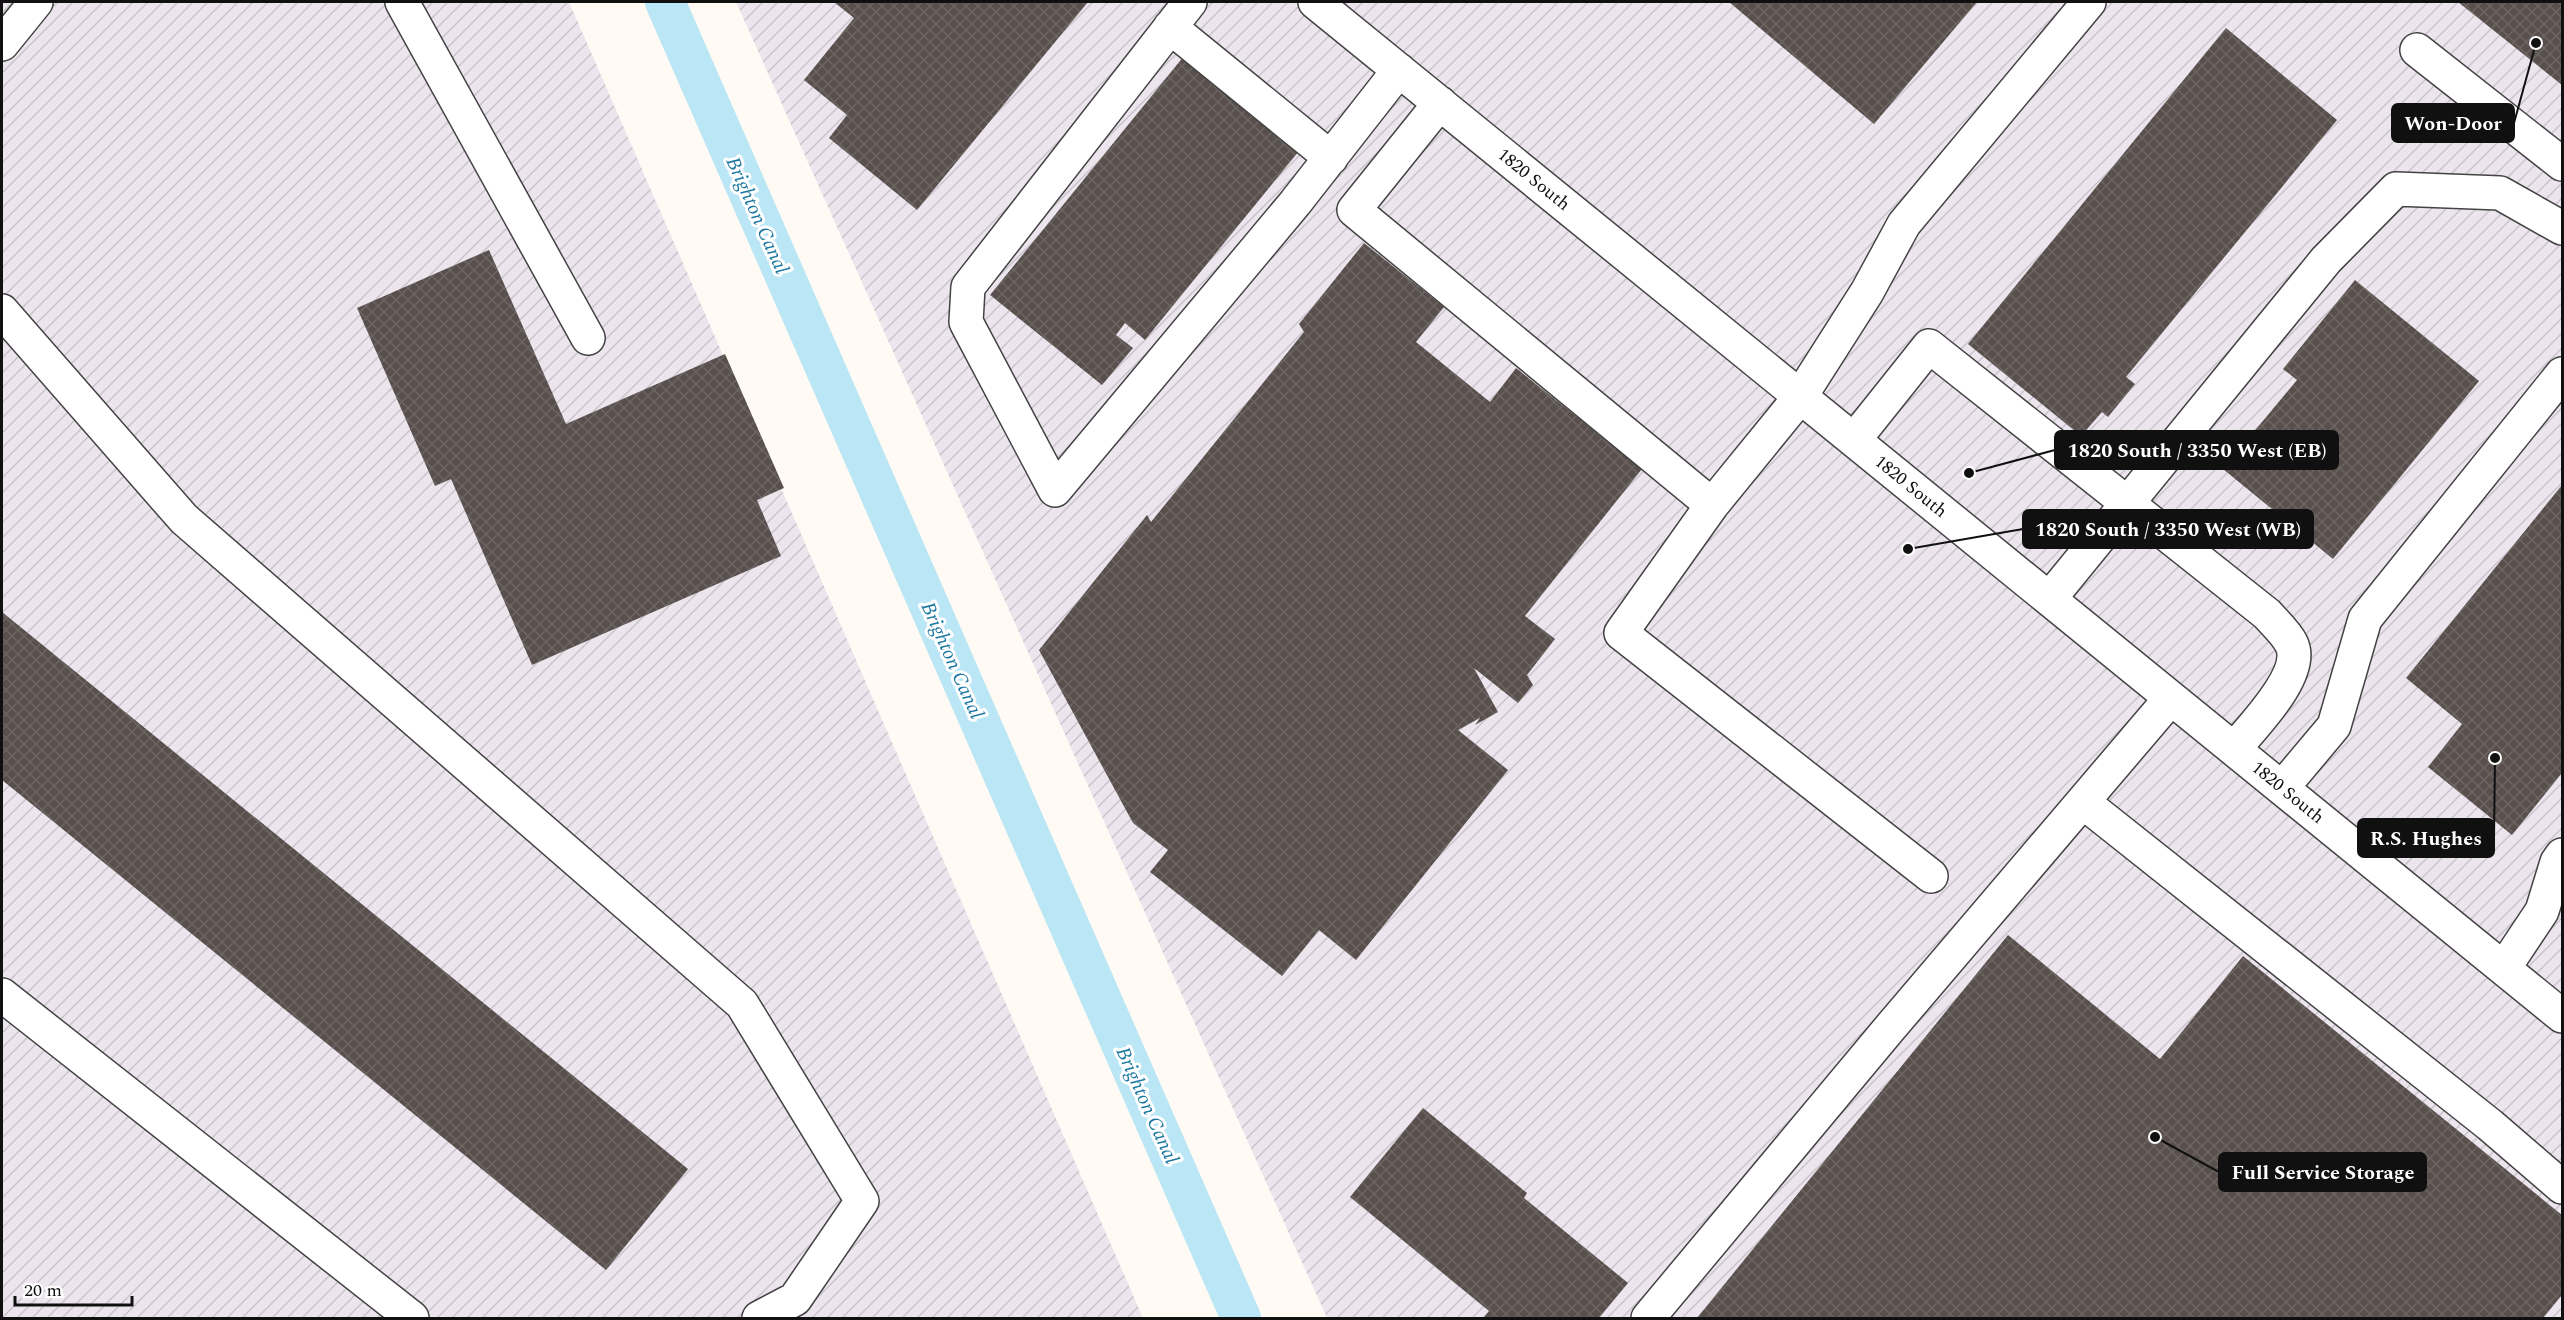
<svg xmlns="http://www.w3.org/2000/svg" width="2564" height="1320" font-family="Spectral,serif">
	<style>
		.industrial { fill: url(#industrial-furrows) }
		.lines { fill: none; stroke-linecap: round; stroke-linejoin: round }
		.canal { stroke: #bae6f5; stroke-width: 40 }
		.building { fill: url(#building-cross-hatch) }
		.minor-casing { stroke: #434343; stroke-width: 36 }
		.minor { stroke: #fff; stroke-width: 33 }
		.labels { text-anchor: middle; stroke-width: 6; stroke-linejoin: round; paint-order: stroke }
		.street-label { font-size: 18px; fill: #101010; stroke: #fff }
		.water-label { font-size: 20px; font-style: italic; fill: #1c78a0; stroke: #fff }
		.leader { fill: none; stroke: #101010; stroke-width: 2 }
		.callout-dot { fill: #101010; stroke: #fff; stroke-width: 2 }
		.callout { fill: #101010; stroke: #101010; stroke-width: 2 }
		.callout-label { font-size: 20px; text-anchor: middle; font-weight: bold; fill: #fff }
	</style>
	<defs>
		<pattern id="industrial-furrows" width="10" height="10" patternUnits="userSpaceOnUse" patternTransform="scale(1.5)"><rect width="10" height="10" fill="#ece5ee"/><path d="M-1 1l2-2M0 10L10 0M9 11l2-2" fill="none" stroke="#c9c3cb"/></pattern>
		<pattern id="building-cross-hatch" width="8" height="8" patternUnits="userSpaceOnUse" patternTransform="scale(1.5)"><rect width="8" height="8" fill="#59504d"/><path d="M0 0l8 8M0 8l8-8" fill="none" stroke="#6c6562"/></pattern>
	</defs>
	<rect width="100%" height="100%" fill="#fffbf4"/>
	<!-- industrial -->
	<path class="industrial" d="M2 2H569L1143 1318H2Z
		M736 2H2562V1318H1327Z"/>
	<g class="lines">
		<!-- canal -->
		<path class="canal" d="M665 2 1241 1318"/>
	</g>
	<!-- building -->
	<path class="building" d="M834 2H1088L917 210 829 138 847 115 804 80 854 18Z
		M1729 2H1977L1874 124Z
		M2458 2H2562V85Z
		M2226 28 2337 120 2126 377 2135 384 2108 417 2102 412 2081 436 1968 344Z
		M1184 56 1299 151 1145 340 1125 323 1116 335 1133 348 1102 385 990 295Z
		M1364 243 1444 307 1416 342 1490 402 1516 368 1642 469 1525 616 1555 639 1527 675 1533 685 1518 703 1474 668 1498 712 1475 725 1480 718 1458 730 1508 770 1356 960 1319 930 1282 976 1150 872 1168 850 1133 823 1039 650 1147 515 1151 522 1304 332 1299 324Z
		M489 250 566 424 725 354 784 488 757 500 781 556 532 665 451 479 435 486 357 308Z
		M2355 280 2479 381 2333 559 2223 469 2297 380 2283 369Z
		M2562 485V773L2512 835 2428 767 2462 724 2406 678Z
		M2 612 688 1169 606 1270 2 780Z
		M2008 935 2160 1059 2243 956 2562 1215V1295L2543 1318H1697Z
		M1423 1108 1527 1193 1524 1198 1628 1283 1599 1318H1483L1489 1311 1350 1197Z"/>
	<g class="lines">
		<!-- minor casing -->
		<g class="minor-casing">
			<path id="minor" d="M402 2 588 338
				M1190 2 968 287 966 322 1055 490 1295 203 1399 70
				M1315 2 2562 1016
				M1170 27 1331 158
				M2 44 36 2
				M2417 50 2562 164
				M1440 103 1354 210 1712 505 1800 397 1867 292 1904 224 2089 2
				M2 311 184 519 742 1004 862 1201 795 1299 759 1318
				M1854 440 1929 346 2267 614C2275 623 2286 633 2291 643 2307 673 2252 727 2234 749
				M1712 505 1621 633 1931 876
				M2050 598 2326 260 2396 189 2500 193 2562 228
				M2282 788 2334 726 2365 619 2562 374
				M2083 802 2490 1125 2562 1187
				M2504 968 2542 911 2557 862 2562 855
				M2 995 412 1318
				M1648 1318 1889 1029 2171 698"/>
		</g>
		<!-- minor -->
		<use href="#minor" class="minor"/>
	</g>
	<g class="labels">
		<!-- street labels -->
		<g class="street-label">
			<text transform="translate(1534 179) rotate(39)" y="6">1820 South</text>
			<text transform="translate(1911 486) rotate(39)" y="6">1820 South</text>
			<text transform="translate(2288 792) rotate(39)" y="6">1820 South</text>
		</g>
		<!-- water labels -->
		<g class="water-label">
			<text transform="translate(758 215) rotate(66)" y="7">Brighton Canal</text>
			<text transform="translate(953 660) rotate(66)" y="7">Brighton Canal</text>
			<text transform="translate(1148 1105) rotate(66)" y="7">Brighton Canal</text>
		</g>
	</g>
	<!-- callouts -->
	<path class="leader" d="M2536 43L2514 123M1969 473L2055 450M1908 549L2023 529M2495 758L2494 838M2155 1137L2219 1172"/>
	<g class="callout-dot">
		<circle cx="2536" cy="43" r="6"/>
		<circle cx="1969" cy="473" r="6"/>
		<circle cx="1908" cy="549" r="6"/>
		<circle cx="2495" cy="758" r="6"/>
		<circle cx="2155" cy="1137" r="6"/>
	</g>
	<g class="callout">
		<rect x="2392" y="104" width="122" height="38" rx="6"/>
		<rect x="2055" y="431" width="283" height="38" rx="6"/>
		<rect x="2023" y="510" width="290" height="38" rx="6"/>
		<rect x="2358" y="819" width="136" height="38" rx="6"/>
		<rect x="2219" y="1153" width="207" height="38" rx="6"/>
	</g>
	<g class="callout-label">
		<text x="2453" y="130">Won-Door</text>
		<text x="2197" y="457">1820 South / 3350 West (EB)</text>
		<text x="2168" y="536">1820 South / 3350 West (WB)</text>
		<text x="2426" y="845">R.S. Hughes</text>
		<text x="2323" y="1179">Full Service Storage</text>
	</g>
	<!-- border -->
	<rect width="2564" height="1320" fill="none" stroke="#101010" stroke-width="6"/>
	<!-- scale -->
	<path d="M15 1296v9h117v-9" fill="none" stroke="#101010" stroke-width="3"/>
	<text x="24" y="1296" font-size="18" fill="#101010" stroke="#ffffff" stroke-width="4.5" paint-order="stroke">20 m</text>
</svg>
